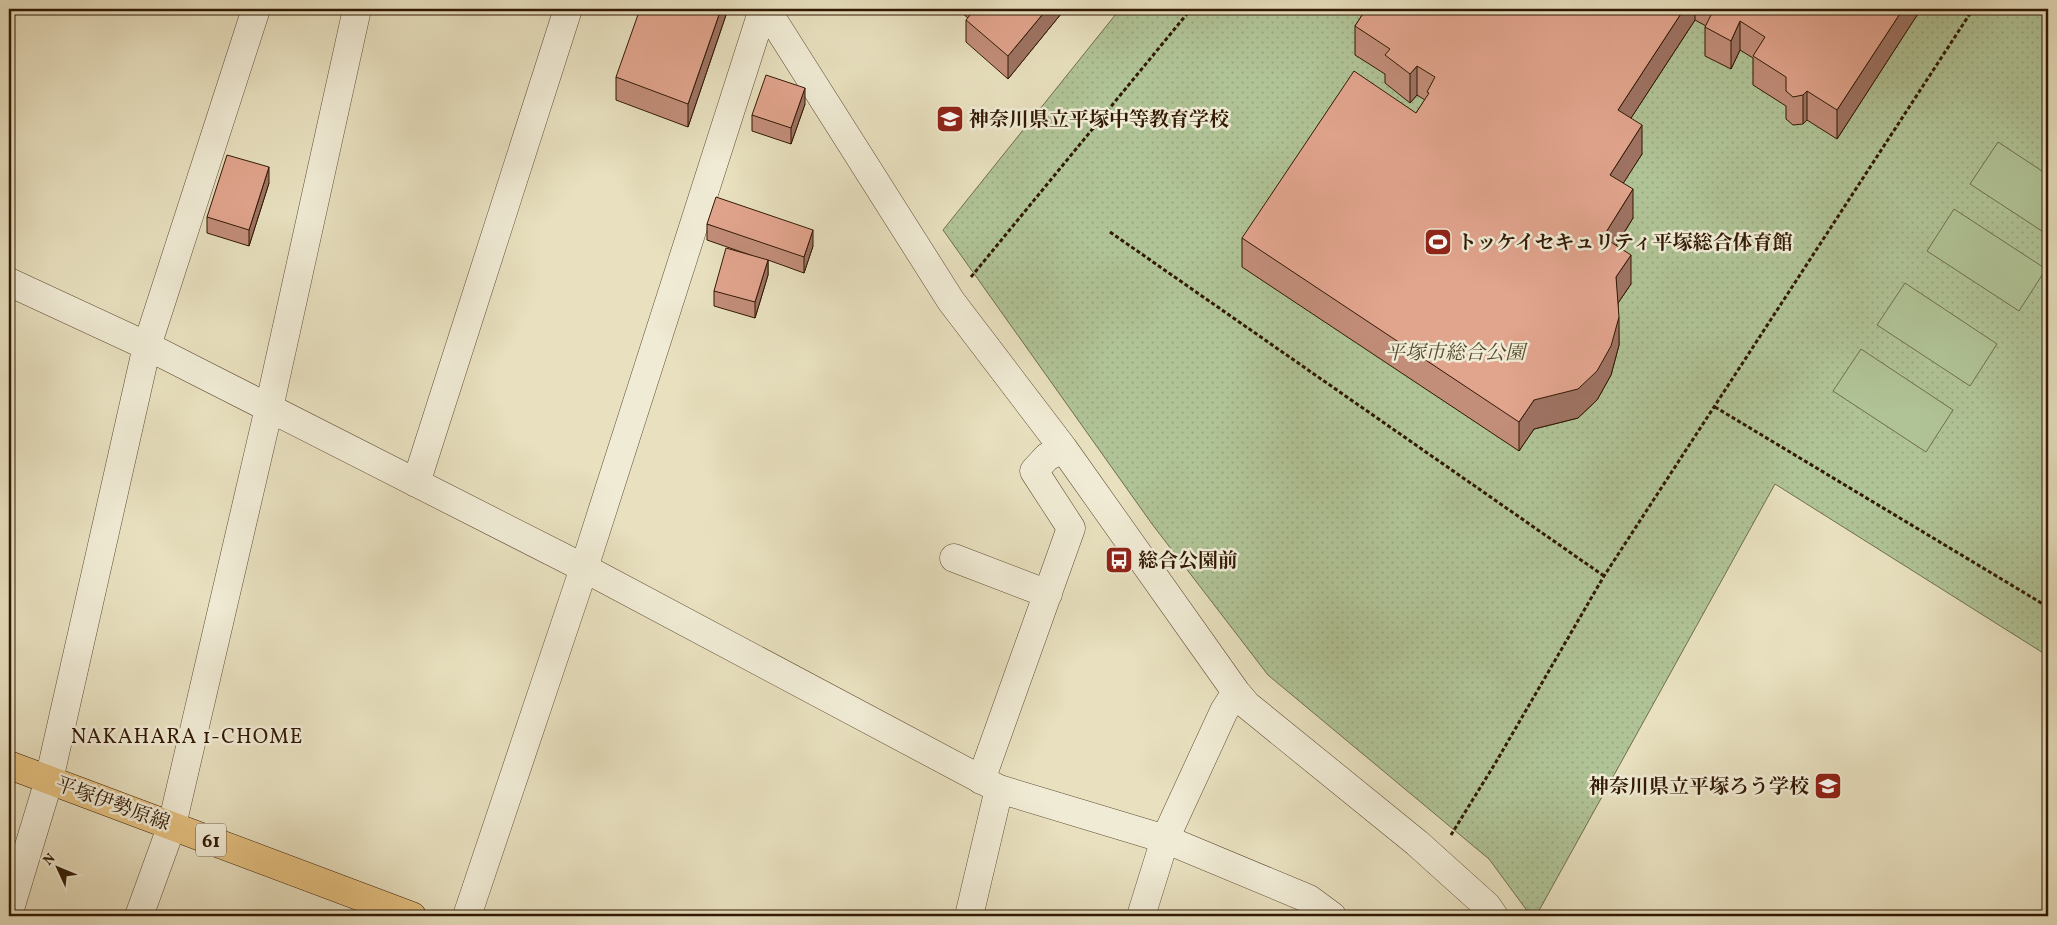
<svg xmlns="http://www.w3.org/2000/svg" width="2057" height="925" font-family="Vollkorn,'Noto Serif JP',serif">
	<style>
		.grass { fill: url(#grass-dots); stroke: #706e4d }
		.garden { fill: #b0c396; stroke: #706e4d }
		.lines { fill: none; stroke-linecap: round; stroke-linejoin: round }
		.minor-casing { stroke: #5f4b33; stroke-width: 29 }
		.major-casing { stroke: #311904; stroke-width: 29 }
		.path { stroke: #311904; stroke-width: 3; stroke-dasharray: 4 2.5; stroke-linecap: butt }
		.minor { stroke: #f0ebd5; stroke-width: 28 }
		.major { stroke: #e4c080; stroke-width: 28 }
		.wall { fill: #c28d79; stroke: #311904 }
		.shaded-wall { fill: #9e7363; stroke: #311904 }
		.building { fill: #e1a48d; stroke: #311904 }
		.labels { text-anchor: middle; stroke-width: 5; stroke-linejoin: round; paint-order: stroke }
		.shield { fill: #f0ebd5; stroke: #6a5843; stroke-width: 1 }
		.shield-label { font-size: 19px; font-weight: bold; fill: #311904 }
		.poi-label { font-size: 20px; font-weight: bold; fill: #311904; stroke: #f0ebd5; text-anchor: start }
		.park-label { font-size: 20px; font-style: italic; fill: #574c30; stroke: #f0ebd5 }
		.street-label { font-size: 20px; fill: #311904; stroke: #f0ebd5 }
		.neighbourhood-label { font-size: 21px; letter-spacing: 1px; fill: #311904; stroke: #f0ebd5 }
	</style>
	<defs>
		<pattern id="grass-dots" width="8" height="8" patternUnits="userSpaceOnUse" patternTransform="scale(1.25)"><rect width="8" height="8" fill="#b0c396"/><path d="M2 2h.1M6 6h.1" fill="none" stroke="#98a780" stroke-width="1.8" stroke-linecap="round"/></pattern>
	</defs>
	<rect width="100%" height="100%" fill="#e8e0bf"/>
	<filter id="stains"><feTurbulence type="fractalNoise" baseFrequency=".004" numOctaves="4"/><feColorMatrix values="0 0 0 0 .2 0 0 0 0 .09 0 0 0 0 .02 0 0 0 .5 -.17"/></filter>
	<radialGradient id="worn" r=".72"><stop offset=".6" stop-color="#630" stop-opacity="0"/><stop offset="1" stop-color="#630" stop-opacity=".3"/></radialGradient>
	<!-- grass -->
	<path class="grass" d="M1120 9H2048V656L1775 484 1536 916H1531L1489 859 1268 675 1152 524 943 230Z"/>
	<!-- garden -->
	<path class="garden" d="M1998 142 2048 175V235L1970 184Z
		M1954 209 2046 269 2019 311 1927 251Z
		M1905 283 1997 344 1970 386 1877 325Z
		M1861 349 1953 410 1926 452 1833 391Z"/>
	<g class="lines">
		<!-- minor casing -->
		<g class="minor-casing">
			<path id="minor" d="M766 9 951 301 1063 448 1236 692 1247 705 1417 843 1487 906 1494 916
				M9 282 147 346 584 568 999 789 1165 839 1309 899 1332 916
				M416 483 568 9
				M954 558 1048 594
				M981 780 1071 528 1034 471 1047 457 1063 448
				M9 912 49 780 147 346 256 9
				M139 916 172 825 269 408 357 9
				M467 916 584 568 763 9
				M969 916 999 789
				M1141 916 1165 839 1224 711 1236 692"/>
		</g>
		<!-- major casing -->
		<g class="major-casing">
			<path id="major" d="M9 765 412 916"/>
		</g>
		<!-- path -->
		<path class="path" d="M1110 232 1604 576
			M971 277 1191 9
			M1715 407 2048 607
			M1451 835 1496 762 1604 576 1973 9"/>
		<!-- minor -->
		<use href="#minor" class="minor"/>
		<!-- major -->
		<use href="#major" class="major"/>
	</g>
	<!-- wall -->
	<path class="wall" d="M728 9 688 127 616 100V77Z
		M957 9H1065L1008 79 966 42V20L968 18Z
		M1366 9H1921L1837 139 1807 120 1803 124 1793 125 1786 119V106L1753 85V58L1740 50 1731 69 1705 56V27L1706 26 1695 20 1631 118 1642 154 1623 183 1633 218 1616 246 1631 284 1618 303 1619 345 1611 375 1597 400 1578 418 1534 429 1519 451 1242 267V238L1416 113 1425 100 1417 95 1410 103 1385 83V74L1355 55V26Z
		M805 104 791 144 752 131V115Z
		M269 183 249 246 207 233V217Z
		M707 224 813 246 804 273 768 260V275L755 318 714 306V291L753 256 707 240Z"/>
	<!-- shaded-wall -->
	<path class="shaded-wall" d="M721 9H728L688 127V104Z
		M1047 9H1065L1008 79V56Z
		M1684 9H1695V20L1618 138V110Z
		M1903 9H1921L1837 139V110Z
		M1740 21V50L1731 69V41Z
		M1417 66V95L1410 103V74Z
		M805 88V104L791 144V128Z
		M1807 91V120L1803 124V95Z
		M1642 125V154L1610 204V175Z
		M269 167V183L249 246V230Z
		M1633 189V218L1603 266V237Z
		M813 230V246L804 273V257Z
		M1631 255V284L1616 306V277Z
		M768 260V275L755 318V302Z
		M1619 317V345L1611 375 1597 400 1578 418 1534 429 1519 451V422L1534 400Z"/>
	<!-- building -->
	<path class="building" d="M640 9H721L688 104 616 77Z
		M975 9H1047L1008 56 966 20Z
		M1366 9H1684L1618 110 1642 125 1610 175 1633 189 1603 237 1631 255 1616 277 1619 317 1611 346 1597 371 1578 389 1534 400 1519 422 1242 238 1354 71 1416 113 1429 93 1427 92 1435 77 1417 66 1410 74 1385 55 1390 49 1355 26Z
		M1714 9H1903L1837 110 1807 91 1803 95 1793 97 1786 91V77L1753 56 1765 37 1740 21 1731 41 1705 27Z
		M766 75 805 88 791 128 752 115Z
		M227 155 269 167 249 230 207 217Z
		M716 197 813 230 804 257 707 224Z
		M726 248 768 260 755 302 714 291Z"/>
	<!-- icons -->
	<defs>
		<g id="school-square" transform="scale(1.4375)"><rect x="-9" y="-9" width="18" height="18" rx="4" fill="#8f2418" stroke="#f0ebd5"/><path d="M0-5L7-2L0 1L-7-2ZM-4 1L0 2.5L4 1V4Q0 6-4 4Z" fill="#fff"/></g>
		<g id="stadium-square" transform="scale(1.4375)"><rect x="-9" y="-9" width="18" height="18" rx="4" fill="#8f2418" stroke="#f0ebd5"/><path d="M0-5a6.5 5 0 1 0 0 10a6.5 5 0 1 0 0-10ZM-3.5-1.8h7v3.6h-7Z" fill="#fff"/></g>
		<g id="bus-square" transform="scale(1.4375)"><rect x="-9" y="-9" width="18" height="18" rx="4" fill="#8f2418" stroke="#f0ebd5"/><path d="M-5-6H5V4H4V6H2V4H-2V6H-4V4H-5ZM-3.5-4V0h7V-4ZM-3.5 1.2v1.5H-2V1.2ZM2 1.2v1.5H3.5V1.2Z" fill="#fff"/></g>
	</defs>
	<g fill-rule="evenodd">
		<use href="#school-square" x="950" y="119"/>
		<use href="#stadium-square" x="1438" y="242"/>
		<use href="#bus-square" x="1119" y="560"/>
		<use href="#school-square" x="1828" y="786"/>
	</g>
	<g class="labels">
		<!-- shield labels -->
		<rect class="shield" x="196" y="823.5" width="30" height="33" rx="4"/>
		<g class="shield-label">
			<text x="211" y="847">61</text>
		</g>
		<!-- poi labels -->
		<g class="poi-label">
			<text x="969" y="126">神奈川県立平塚中等教育学校</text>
			<text x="1457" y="249">トッケイセキュリティ平塚総合体育館</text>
			<text x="1138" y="567">総合公園前</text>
			<text x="1809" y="793" text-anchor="end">神奈川県立平塚ろう学校</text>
		</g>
		<!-- park labels -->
		<g class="park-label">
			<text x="1455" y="359">平塚市総合公園</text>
		</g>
		<!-- street labels -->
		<g class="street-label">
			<text transform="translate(113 803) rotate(20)" y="7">平塚伊勢原線</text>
		</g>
		<!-- neighbourhood labels -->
		<g class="neighbourhood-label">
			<text x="187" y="743">NAKAHARA 1-CHOME</text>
		</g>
	</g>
	<!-- margin -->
	<rect width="2057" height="925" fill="none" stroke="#e8e0bf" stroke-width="30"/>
	<rect x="10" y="10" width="2037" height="905" fill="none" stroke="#311904" stroke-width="2.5"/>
	<rect x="15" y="15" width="2027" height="895" fill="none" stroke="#311904"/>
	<!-- north arrow -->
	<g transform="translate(58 868) rotate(314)" stroke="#f0ebd5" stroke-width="4" paint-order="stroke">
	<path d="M0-4L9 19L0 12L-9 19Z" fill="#311904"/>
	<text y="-8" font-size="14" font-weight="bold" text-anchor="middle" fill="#311904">N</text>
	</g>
	<rect width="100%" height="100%" filter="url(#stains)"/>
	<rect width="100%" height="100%" fill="url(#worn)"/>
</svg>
